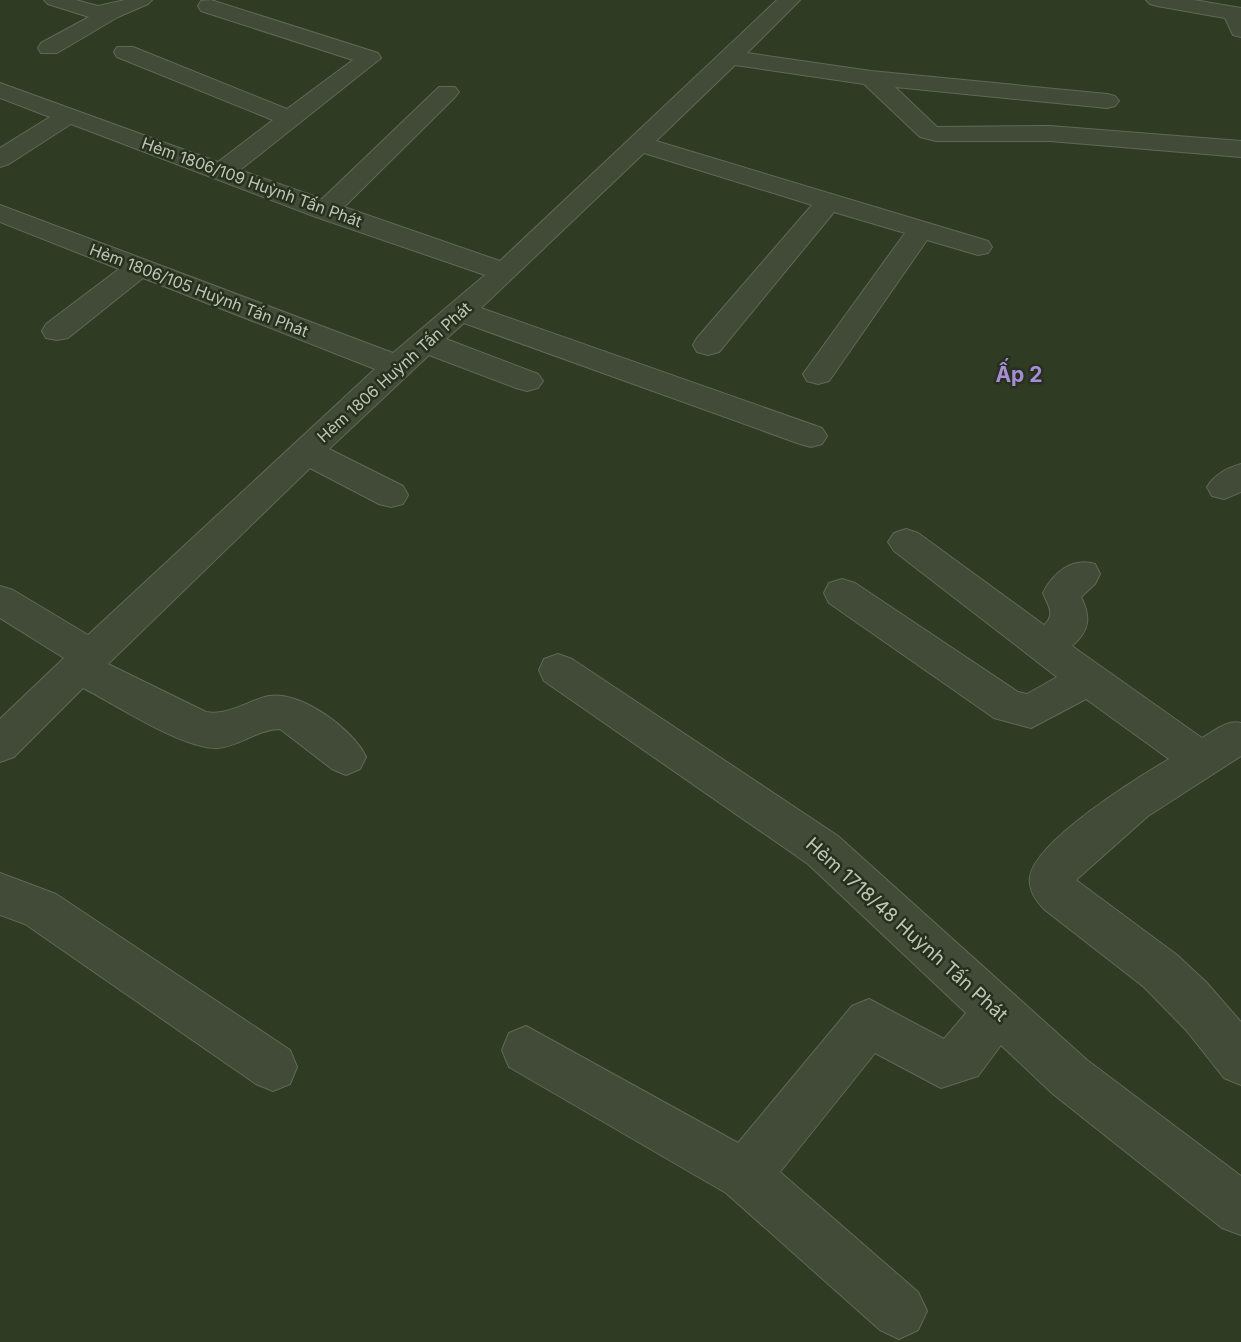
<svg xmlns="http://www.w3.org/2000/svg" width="1241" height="1342" font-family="Inter,sans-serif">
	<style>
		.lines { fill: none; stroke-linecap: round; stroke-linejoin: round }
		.minor-casing { stroke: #606956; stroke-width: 2 }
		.minor { fill: #424b38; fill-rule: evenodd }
		.labels { text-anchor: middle; stroke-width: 5; stroke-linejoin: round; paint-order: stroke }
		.far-street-label { font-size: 16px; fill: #bdc6b4; stroke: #27301d }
		.street-label { font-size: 19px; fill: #bdc6b4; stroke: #27301d }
		.neighbourhood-label { font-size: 21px; font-weight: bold; fill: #a68dda; stroke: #27301d }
	</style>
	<rect width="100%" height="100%" fill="#303b24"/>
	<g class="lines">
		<!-- minor casing -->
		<g class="minor-casing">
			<path id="minor" d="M44 0H76L98 6 125 0H152L148 4 118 17 57 53H41L38 48 41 43 89 17 48 4Z
				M211 0 378 53 381 58 240 170 322 199 439 87H455L459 92 455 97 344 207 500 261 777 0H800L747 53 871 71 1107 94 1115 96 1119 101 1115 106 1107 108 895 87 937 127 1050 126 1241 141V157L1050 141H936L920 137 864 84 735 65 656 141 988 241 992 247 988 253 978 255 927 240 829 381 818 384 807 381 803 374 905 233 834 212 719 352 708 355 697 352 693 345 697 338 812 205 644 153 481 308 822 428 827 436 822 444 811 447 800 444 464 323 446 339 538 374 543 381 538 388 527 391 516 388 429 355 329 449 403 486 408 495 403 504 391 507 379 504 310 468 108 664 206 712C228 716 247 701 269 696 300 690 354 730 366 757L360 769 346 775 332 769 280 729C258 729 240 746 218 748 184 750 115 704 83 688L14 757 0 762V719L64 658 0 618V586L13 590 88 635 375 369 143 278 68 338 57 340 46 338 42 331 46 324 119 269 0 222V205L393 353 485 275 316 217 71 124 9 164 0 167V148L50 117 0 98V83L218 162 273 120 117 57 114 52 117 47H133L287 109 353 60 201 11 198 6 201 1Z
				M1146 0H1194L1241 8V37L1233 35 1225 18 1157 6 1150 4Z
				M1241 464V492L1224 499 1212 496 1207 487C1215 474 1227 468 1241 464Z
				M906 529 918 533 1044 625C1056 615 1048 605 1043 593 1053 573 1072 557 1095 564L1100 574 1095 584 1081 597C1091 617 1090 630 1072 646L1202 738C1214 731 1228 719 1241 723V756L1148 816 1076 880 1177 955 1206 982 1241 1022V1085L1224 1078 1186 1030 1144 987 1045 910C1036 901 1028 890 1030 877 1035 841 1137 778 1169 759L1086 699 1031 728 994 718 829 603 824 593 829 583 842 579 855 583 1018 692 1027 694 1057 677 894 551 888 542 894 533Z
				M558 654 572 659 838 836 1087 1060 1241 1176V1235L1222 1228 1053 1094 1001 1045 978 1076 941 1088 875 1053 780 1172 918 1292 927 1311 918 1330 899 1339 880 1330 726 1193 509 1067 502 1050 509 1033 526 1026 738 1143 852 1006 869 999 944 1039 966 1013 808 864 544 681 539 670 544 659Z
				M0 873 56 894 290 1050 297 1067 290 1084 273 1091 256 1084 25 924 0 915Z"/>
		</g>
		<!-- minor -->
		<use href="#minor" class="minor"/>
	</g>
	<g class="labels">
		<!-- far-street labels -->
		<g class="far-street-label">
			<text transform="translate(252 182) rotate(20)" y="6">Hẻm 1806/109 Huỳnh Tấn Phát</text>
			<text transform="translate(199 290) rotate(21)" y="6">Hẻm 1806/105 Huỳnh Tấn Phát</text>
			<text transform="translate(394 372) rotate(-42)" y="6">Hẻm 1806 Huỳnh Tấn Phát</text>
		</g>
		<!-- street labels -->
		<g class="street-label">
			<text transform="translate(907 929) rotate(42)" y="7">Hẻm 1718/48 Huỳnh Tấn Phát</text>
		</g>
		<!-- neighbourhood labels -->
		<g class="neighbourhood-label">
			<text x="1019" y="382">Ấp 2</text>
		</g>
	</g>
</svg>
